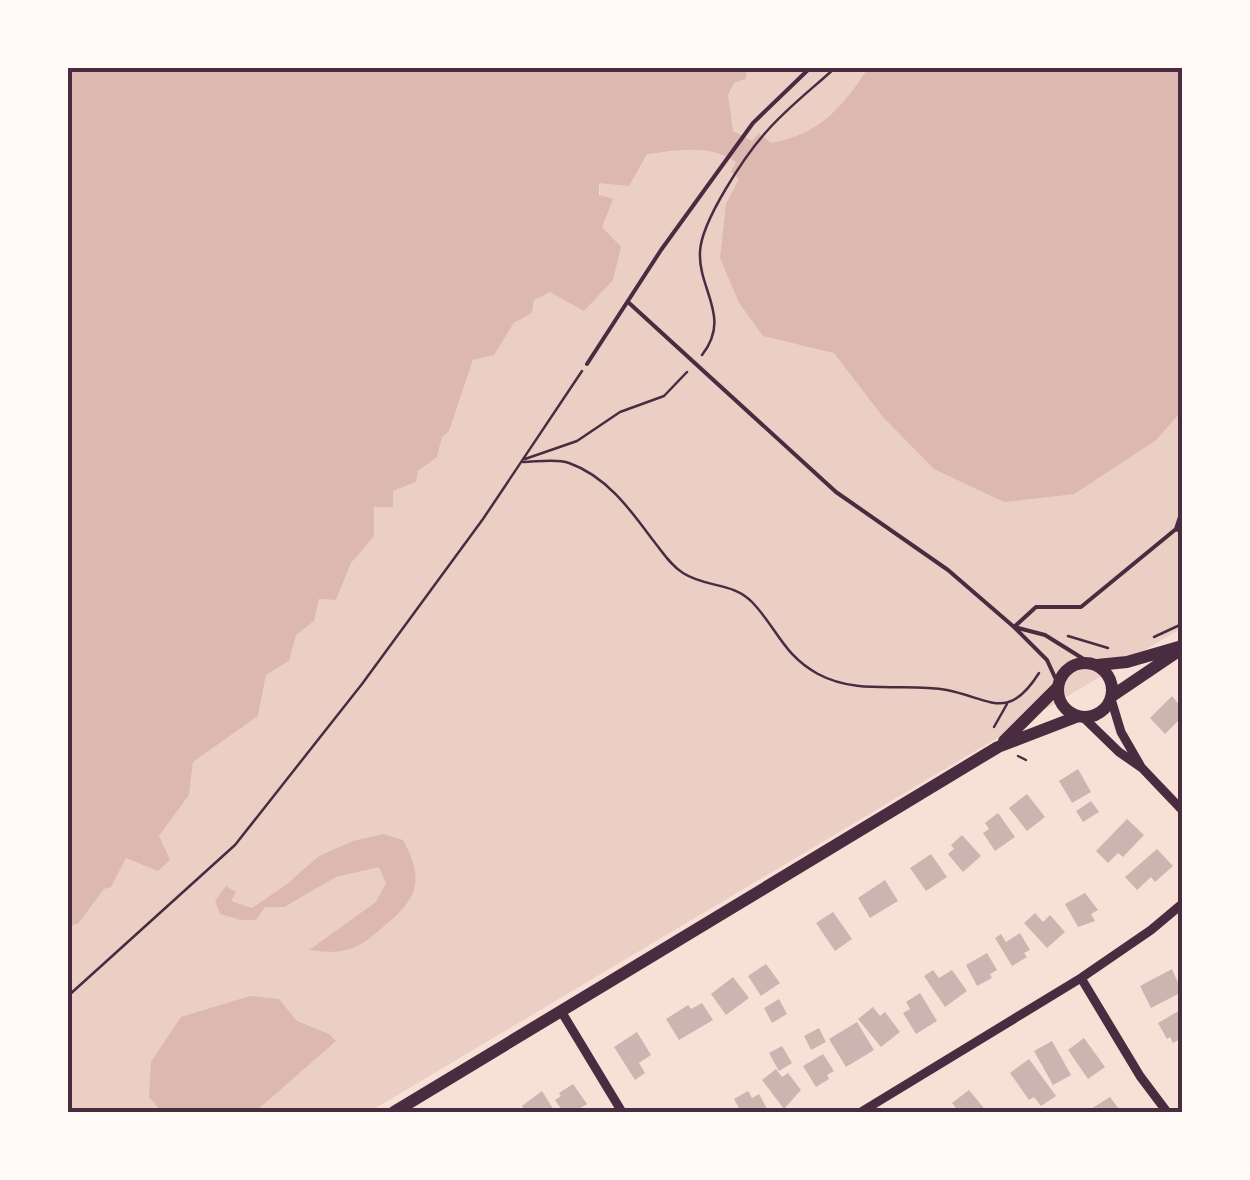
<svg xmlns="http://www.w3.org/2000/svg" width="1250" height="1180" font-family="'DM Sans',sans-serif">
	<style>
		.green { fill: #ebcfc5 }
		.water { fill: #dcb8b0 }
		.building { fill: #ccb4b1 }
		.lines { fill: none; stroke-linecap: round; stroke-linejoin: round }
		.path { stroke: #4a2c40; stroke-width: 2.5 }
		.service { stroke: #4a2c40; stroke-width: 4 }
		.minor { stroke: #4a2c40; stroke-width: 9 }
		.secondary { stroke: #4a2c40; stroke-width: 12 }
		.neatline { fill: none; stroke: #4a2c40; stroke-width: 4 }
	</style>
	<rect width="100%" height="100%" fill="#f7e1d7"/>
	<!-- green -->
	<path class="green" d="M746 68H1182V628L369 1112H68V926L78 924 104 889 111 886 126 857 159 836 189 795 193 762 258 716 266 675 289 661 296 634 314 621 319 599 336 600 351 563 373 536 374 506 393 491 416 482 418 471 437 457 442 436 449 430 473 360 494 355 514 323 532 313 533 300 550 291 602 227 599 182 647 154 695 149 734 83 746 79Z"/>
	<!-- water -->
	<path class="water" d="M74 68H746V79L734 83 728 95 733 131 752 141 759 133 771 143C819 135 843 107 868 68H1182V411L1155 441 1074 494 1004 502 934 469 883 417 834 353 763 336 739 303 720 258 726 204 739 179 731 172 736 162C708 143 679 151 647 154L629 186 599 183V195L613 199 602 227 621 247 613 280 584 311 550 292 534 300 532 313 514 323 494 355 473 360 449 431 442 437 437 457 418 471 416 482 393 491V507H374V536L351 563 336 600 319 599 314 621 296 635 289 661 266 675 258 716 193 762 189 795 159 836 170 860 158 871 126 858 111 887 104 889 78 924 68 926V75Z
		M383 834 403 840C425 881 418 899 382 928 370 938 358 949 341 951 331 953 319 951 309 950L376 902 386 883 379 867 336 877 284 907H265L256 920H241L220 914 215 901 226 886 236 892 231 901 252 908 287 884 319 856 353 841Z
		M250 996 279 999 297 1021 329 1034 336 1041 255 1112H162L149 1097 151 1062 181 1017Z"/>
	<!-- building -->
	<path class="building" d="M1172 696 1182 708V717L1165 734 1150 718Z
		M1078 769 1091 792 1072 803 1059 781Z
		M1027 794 1045 817 1027 831 1009 808Z
		M1091 801 1099 812 1083 822 1076 811Z
		M998 813 1015 837 995 851 983 833 989 829 985 823Z
		M1127 819 1144 835 1123 857 1118 853 1108 863 1096 851Z
		M962 835 981 856 963 872 948 854 954 849 951 845Z
		M1157 849 1173 866 1155 882 1151 877 1137 890 1125 877Z
		M931 854 947 877 926 891 910 868Z
		M885 880 898 901 870 918 858 898Z
		M1085 893 1098 910 1091 914 1095 921 1078 927 1065 904Z
		M833 912 852 939 835 951 816 923Z
		M1035 913 1043 922 1050 915 1065 932 1047 948 1024 923Z
		M1020 933 1030 950 1024 953 1027 957 1012 966 995 938 1001 934 1006 942Z
		M987 953 997 970 990 974 992 978 977 986 966 965Z
		M766 964 780 983 761 996 748 976Z
		M1172 969 1182 992 1151 1008 1140 986Z
		M933 970 939 978 952 970 967 991 945 1007 924 976Z
		M733 977 749 998 726 1015 711 994Z
		M920 993 937 1021 916 1034 903 1013 910 1009 906 1002Z
		M779 999 787 1014 772 1023 764 1008Z
		M702 1003 713 1020 679 1040 666 1019 688 1005 691 1009Z
		M873 1007 880 1016 885 1012 900 1032 881 1047 858 1019Z
		M1182 1009V1038L1173 1043 1170 1037 1167 1039 1158 1023Z
		M857 1022 874 1050 846 1067 829 1039Z
		M819 1028 826 1042 811 1050 804 1036Z
		M637 1032 651 1055 639 1063 645 1073 635 1080 614 1047Z
		M1084 1038 1105 1067 1088 1079 1068 1050Z
		M1052 1041 1071 1075 1053 1085 1034 1051Z
		M782 1046 792 1063 779 1071 769 1053Z
		M823 1054 834 1071 827 1075 829 1079 816 1087 803 1066Z
		M1029 1059 1056 1096 1041 1106 1034 1097 1029 1100 1010 1073Z
		M776 1069 782 1077 788 1073 801 1090 784 1109 762 1080Z
		M573 1084 587 1104 574 1112H563L555 1100 561 1096 559 1093Z
		M969 1090 987 1112H959L952 1103Z
		M542 1091 555 1112H526L522 1106Z
		M748 1091 752 1098 759 1094 769 1112H741L734 1099Z
		M1110 1097 1121 1112H1086Z"/>
	<g class="lines">
		<!-- path -->
		<path class="path" d="M702 355C732 317 698 290 700 252 701 221 746 154 767 131 787 108 813 88 835 68
			M525 459 577 441 620 412 664 396 687 372
			M523 462C536 462 556 458 569 463 606 476 630 509 652 539 662 551 670 565 683 573 706 588 733 582 752 602 777 628 783 655 818 674 859 696 904 682 947 690 991 699 1008 722 1039 673
			M1068 636 1108 648
			M1154 637 1182 624
			M994 727 1007 704
			M1018 756 1026 760
			M68 996 235 845 362 684 483 519 582 371"/>
		<!-- service -->
		<path class="service" d="M628 302 836 492 948 570 1014 627 1047 660 1058 684
			M587 364 661 250 753 123 810 68
			M1182 511 1176 529 1182 532
			M1014 627 1036 607H1081L1176 529
			M1018 628 1045 635 1090 663"/>
		<!-- minor -->
		<path class="minor" d="M1111 699 1121 732 1140 765
			M1084 718 1119 752 1142 768 1182 810
			M1081 978 1140 1076 1167 1112
			M561 1011 622 1112
			M861 1112 1081 978 1151 930 1182 904"/>
		<!-- secondary -->
		<path class="secondary" d="M1058 690a27 27 0 1 1 54 0a27 27 0 1 1-54 0Z
			M1097 665 1127 662 1182 646
			M1112 696 1180 650
			M1004 741 1057 688
			M394 1112 998 747 1076 717"/>
	</g>
	<!-- border -->
	<rect width="1250" height="1180" fill="none" stroke="#fffaf5" stroke-width="140"/>
	<rect x="70" y="70" width="1110" height="1040" class="neatline"/>
</svg>
